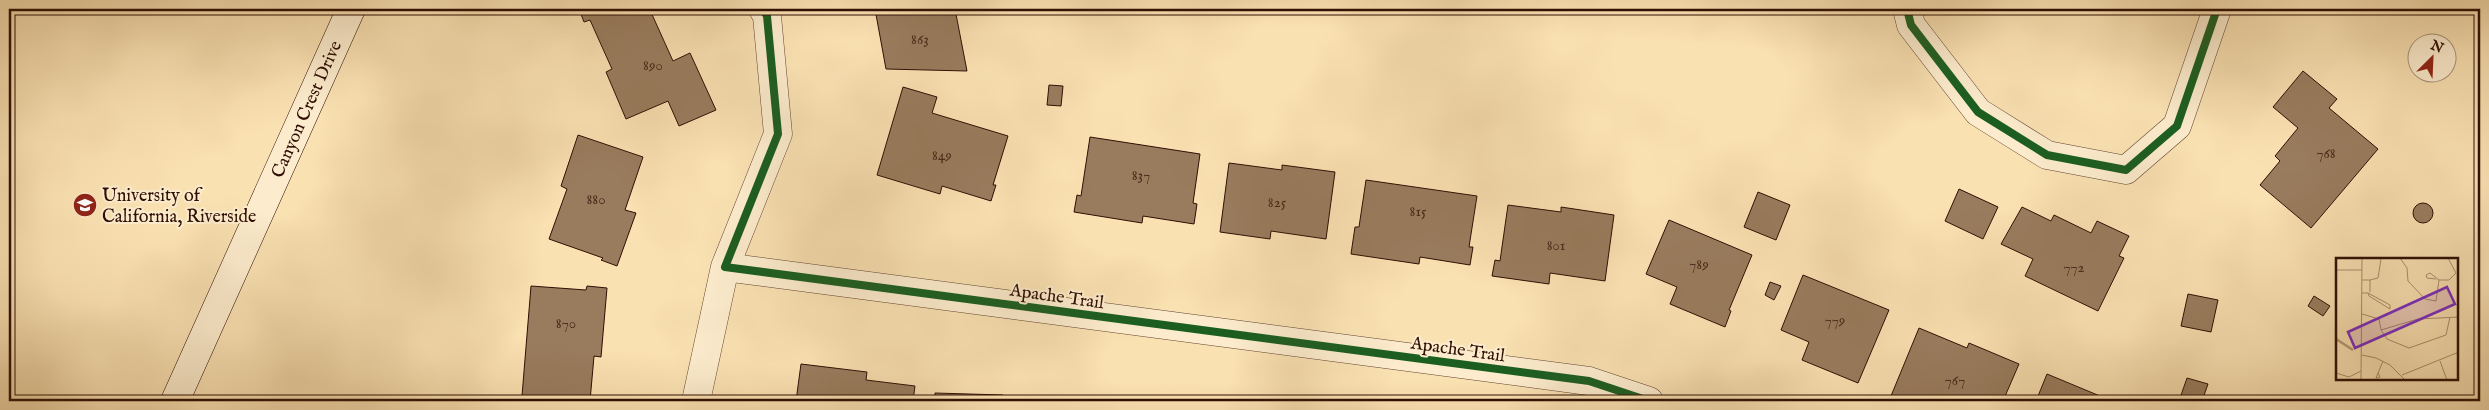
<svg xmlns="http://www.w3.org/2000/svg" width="2489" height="410" font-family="'IM FELL English',serif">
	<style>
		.building { fill: #997c5e; stroke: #2f0e03 }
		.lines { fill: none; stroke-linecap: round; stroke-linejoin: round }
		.minor-casing { stroke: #62432f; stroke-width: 29 }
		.secondary-casing { stroke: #2f0e03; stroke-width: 29 }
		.minor { stroke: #fceccd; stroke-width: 28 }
		.secondary { stroke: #fceccd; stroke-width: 28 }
		.cycleway-casing { stroke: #fceccd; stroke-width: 11 }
		.cycleway { stroke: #1b5e20; stroke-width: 8 }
		.labels { text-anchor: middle; stroke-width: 4; stroke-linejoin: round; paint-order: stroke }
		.number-label { font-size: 15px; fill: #4a2a1a }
		.street-label { font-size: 18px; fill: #2f0e03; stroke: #fceccd }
		.poi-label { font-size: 18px; fill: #2f0e03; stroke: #fceccd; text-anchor: start }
		.inset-river { fill: none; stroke: #b59976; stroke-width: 2.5 }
		.inset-road { fill: none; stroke: #a98d6c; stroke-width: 1 }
		.view { fill: #7b2cbf; fill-opacity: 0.15; stroke: #7b2cbf; stroke-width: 2.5 }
		.inset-edge { fill: none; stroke: #2f0e03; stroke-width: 2.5 }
	</style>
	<rect width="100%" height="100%" fill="#fae1b2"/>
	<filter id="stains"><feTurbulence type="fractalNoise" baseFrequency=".004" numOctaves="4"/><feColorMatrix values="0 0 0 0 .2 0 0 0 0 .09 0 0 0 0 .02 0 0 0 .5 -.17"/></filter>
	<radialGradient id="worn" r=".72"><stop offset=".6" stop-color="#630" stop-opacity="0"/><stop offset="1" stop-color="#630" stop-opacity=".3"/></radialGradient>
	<!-- building -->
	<path class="building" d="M579 9 650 10 673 61 690 53 716 110 679 126 668 101 626 119 606 72 612 69 590 20 584 22Z
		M875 9H955L967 71 886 69Z
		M2303 71 2337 99 2329 108 2378 149 2311 228 2260 185 2280 161 2275 156 2298 128 2273 107Z
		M1049 85 1063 86 1061 106 1047 105Z
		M903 87 937 97 932 113 1008 136 993 185H996L991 201 942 186 940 194 877 175Z
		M578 135 643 157 625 210 636 213 617 266 601 260 603 258 549 239 567 189 561 186Z
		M1090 137 1200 154 1193 203 1197 204 1194 224 1143 216 1142 223 1074 212 1077 195 1081 196Z
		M1229 163 1282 170V165L1335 172 1326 239 1271 231 1270 239 1220 232Z
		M1366 180 1477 196 1469 247H1473L1470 265 1420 257 1419 264 1351 254 1355 227H1359Z
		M1959 189 1998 207 1983 239 1945 221Z
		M1758 192 1790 205 1776 240 1744 227Z
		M2413 213a10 10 0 1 1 20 0a10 10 0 1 1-20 0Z
		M1508 205 1561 212V207L1614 215 1605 281 1550 273 1549 284 1492 276 1495 260 1500 261Z
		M2022 207 2051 221 2054 215 2091 233 2097 221 2129 236 2119 256 2124 258 2098 311 2025 276 2033 259 2001 244Z
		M1669 220 1752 255 1729 310 1731 311 1725 327 1670 304 1677 287 1646 274Z
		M1803 275 1889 310 1858 383 1802 360 1809 342 1781 330Z
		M1770 282 1781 286 1774 300 1765 295Z
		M531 286 586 290 587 286 607 288 601 357 594 356 590 401 522 396Z
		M2188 294 2218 300 2211 332 2181 326Z
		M2314 296 2330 306 2323 316 2308 306Z
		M1919 328 1967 348 1969 343 2019 364 2003 401H1902L1891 396Z
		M801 364 867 372 866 380 915 386 913 401H796Z
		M2047 374 2112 401H2036Z
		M2187 378 2208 384 2202 401H2179Z
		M935 393 1003 395V401H935Z"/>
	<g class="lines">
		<!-- minor casing -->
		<g class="minor-casing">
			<path id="minor" d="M763 9 767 16 778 134 725 267 1589 381 1649 401
				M1907 9 1911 25 1978 112 2047 155 2126 170 2177 126 2217 9
				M696 401 725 267"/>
		</g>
		<!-- secondary casing -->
		<g class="secondary-casing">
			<path id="secondary" d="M175 401 351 9"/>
		</g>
		<!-- minor -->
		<use href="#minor" class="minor"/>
		<!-- secondary -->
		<use href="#secondary" class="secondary"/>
		<!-- cycleway casing -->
		<g class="cycleway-casing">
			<path id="cycleway" d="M763 9 767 16 778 134 725 267 1589 381 1649 401
				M1907 9 1911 25 1978 112 2047 155 2126 170 2177 126 2217 9"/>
		</g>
		<!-- cycleway -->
		<use href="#cycleway" class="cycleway"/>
	</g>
	<!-- icons -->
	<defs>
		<g id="university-disc" transform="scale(1.25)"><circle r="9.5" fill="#8f2418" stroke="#fceccd"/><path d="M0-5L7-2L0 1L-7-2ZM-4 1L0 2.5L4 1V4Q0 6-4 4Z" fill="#fff"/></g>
	</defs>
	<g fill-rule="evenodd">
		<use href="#university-disc" x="85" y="205"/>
	</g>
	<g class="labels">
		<!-- number labels -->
		<g class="number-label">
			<text x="920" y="44">863</text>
			<text x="653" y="70">890</text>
			<text x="2326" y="158">768</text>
			<text x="942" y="160">849</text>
			<text x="1141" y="180">837</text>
			<text x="596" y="204">880</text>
			<text x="1277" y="207">825</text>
			<text x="1418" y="216">815</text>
			<text x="1556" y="250">801</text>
			<text x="1699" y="269">789</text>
			<text x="2074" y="272">772</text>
			<text x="1835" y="325">779</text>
			<text x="566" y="328">870</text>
			<text x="1955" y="385">767</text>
		</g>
		<!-- street labels -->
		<g class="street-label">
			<text transform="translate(306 109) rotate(-66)" y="6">Canyon Crest Drive</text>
			<text transform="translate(1057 296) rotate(8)" y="6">Apache Trail</text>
			<text transform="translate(1458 349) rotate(8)" y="6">Apache Trail</text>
		</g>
		<!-- poi labels -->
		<g class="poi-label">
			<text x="102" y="201">University of<tspan x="102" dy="21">California, Riverside</tspan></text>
		</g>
	</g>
	<!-- overview -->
	<g transform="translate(2336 258)">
		<rect width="122" height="122" fill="#fae1b2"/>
		<path class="inset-river" d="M0 81 17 92"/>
		<path class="inset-road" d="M64 0 71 10 72 23 89 41 100 43 103 22M0 12H26M100 21 91 20 90 17 94 15 103 22M26 22H34V34M34 22 42 20 45 1M103 22H113L120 15 112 0M26 35H32L33 38 54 51V47L32 35M26 56 43 61 45 72 82 61 123 59M45 72 51 81 73 90 110 77 114 59M26 97 40 100 54 107 69 122M104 103 111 122M0 115 13 119 25 113M42 115 44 119 40 120 47 103M66 117 123 94M25 122 26 0"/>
		<path class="view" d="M111 29 119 46 19 90 12 74Z"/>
		<rect width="122" height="122" class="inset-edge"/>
	</g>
	<!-- margin -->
	<rect width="2489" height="410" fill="none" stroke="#fae1b2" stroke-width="30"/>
	<rect x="10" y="10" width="2469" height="390" fill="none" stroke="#2f0e03" stroke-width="2.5"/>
	<rect x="15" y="15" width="2459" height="380" fill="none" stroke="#2f0e03"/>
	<!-- north arrow -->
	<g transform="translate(2432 58) rotate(24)"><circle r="24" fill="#fceccd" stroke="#aa937c"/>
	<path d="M0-4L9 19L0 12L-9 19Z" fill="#8f2418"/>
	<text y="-8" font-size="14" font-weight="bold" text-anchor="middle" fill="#2f0e03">N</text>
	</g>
	<rect width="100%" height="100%" filter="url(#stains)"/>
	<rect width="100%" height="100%" fill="url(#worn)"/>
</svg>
